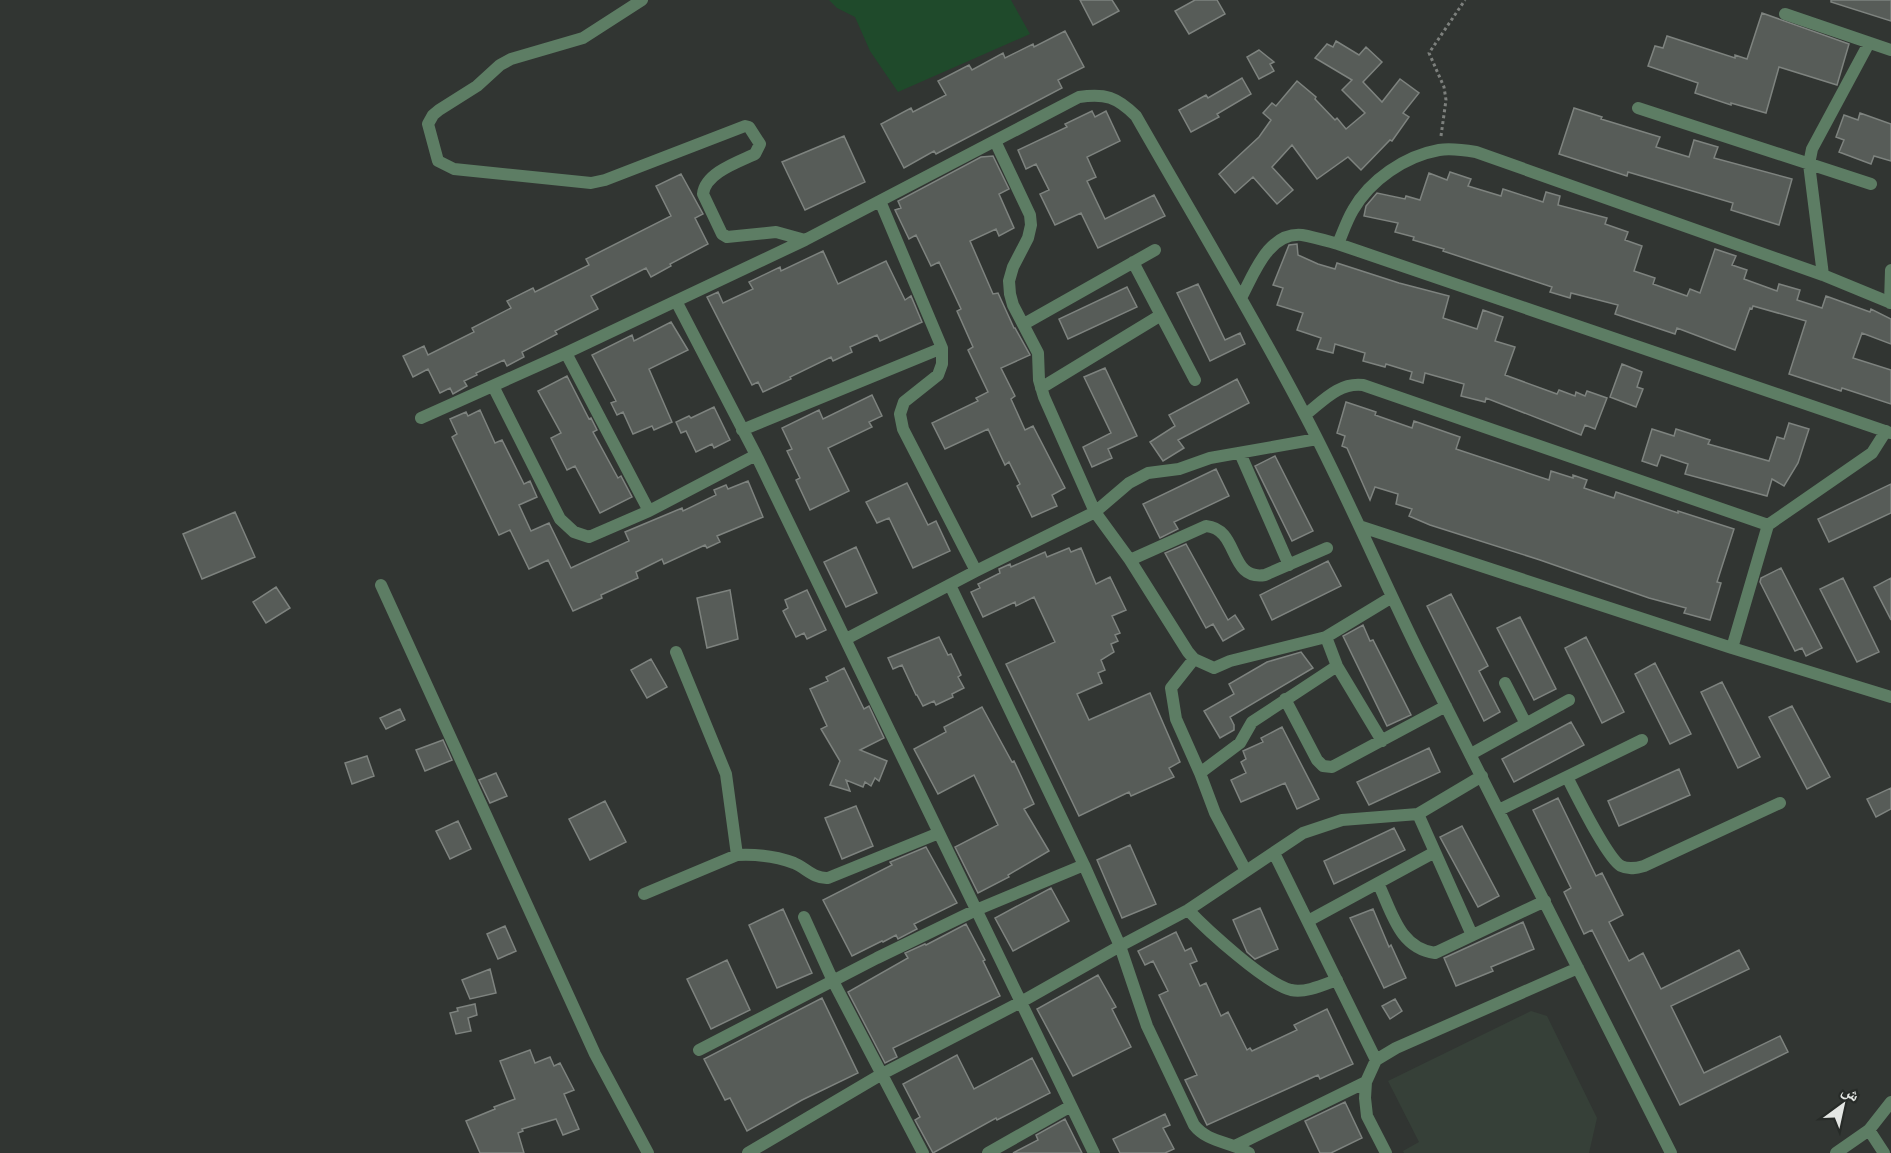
<svg xmlns="http://www.w3.org/2000/svg" width="1891" height="1153" font-family="'Crimson Pro','Noto Naskh Arabic',serif">
	<style>
		.built { fill: #364038 }
		.green { fill: #1f4a2b }
		.building { fill: #575c58; stroke: #7e837f; stroke-width: 1.5 }
		.lines { fill: none; stroke-linecap: round; stroke-linejoin: round }
		.path { stroke: #7d807d; stroke-width: 3; stroke-dasharray: 3 3; stroke-linecap: butt }
		.street { stroke: #5d7d64; stroke-width: 12 }
	</style>
	<rect width="100%" height="100%" fill="#313532"/>
	<!-- built -->
	<path class="built" d="M1531 1011 1547 1016 1597 1118 1589 1153H1404L1403 1151 1419 1142 1388 1081Z"/>
	<!-- green -->
	<path class="green" d="M829 0H1011L1030 34 898 92 870 51 855 17 837 8Z"/>
	<!-- building -->
	<path class="building" d="M1080 0H1112L1119 11 1093 25Z
		M1195 0H1217L1225 14 1189 34 1175 11Z
		M1831 0H1891V21L1831 2Z
		M1762 13 1849 44 1837 85 1779 67 1766 113 1731 103V105L1695 93 1698 83 1648 66 1655 46 1663 48 1667 36 1735 58V55L1747 59Z
		M1065 31 1084 67 1058 80 1062 88 936 154 934 151 904 168 881 124 911 108 913 112 946 95 938 81 969 65 972 70 1003 53 1005 58 1033 44 1034 47Z
		M1336 41 1359 55 1366 47 1382 62 1363 82 1382 102 1400 79 1419 93 1403 113 1409 117 1392 141 1390 140 1361 170 1348 157 1317 179 1292 145 1272 167 1293 190 1277 204 1253 177 1235 193 1219 174 1259 137 1271 120 1263 113 1272 103 1276 106 1297 81 1316 97 1315 99 1335 120 1337 118 1346 129 1365 113 1342 90 1352 80 1315 58 1327 44 1333 47Z
		M1259 50 1274 62 1270 64 1274 71 1259 79 1247 57Z
		M1242 78 1251 94 1217 114 1219 117 1191 132 1179 110 1206 95 1208 98Z
		M1574 108 1602 117 1601 119 1660 137 1656 147 1689 157 1694 140 1718 147 1714 158 1792 179 1779 225 1731 210 1733 203 1628 172 1627 176 1559 154Z
		M1092 111 1095 117 1106 111 1120 141 1087 157 1096 177 1087 181 1105 219 1154 195 1165 216 1098 248 1081 213 1055 225 1040 194 1049 190 1036 164 1026 169 1018 150 1067 127 1065 124Z
		M1860 113 1891 124V161L1874 156 1871 164 1839 152 1844 140 1836 137 1844 115 1858 120Z
		M844 136 865 182 805 210 782 162Z
		M993 156 1009 189 999 194 1014 228 999 236 996 229 970 241 993 294 998 293 1014 328H1015L1030 355 1001 368 1015 396 1011 399 1025 430 1033 426 1065 488 1052 495 1057 506 1032 517 1017 486 1020 484 1009 462 1005 465 988 429 945 449 932 423 978 401 976 398 988 392 968 350 973 347 957 311 961 309 939 262 931 266 916 235 909 239 895 210 901 208 898 201 981 157Z
		M1450 172 1471 179 1468 186 1501 196 1503 189 1543 202 1546 192 1560 196 1558 205 1607 218 1605 224 1628 232 1625 240 1642 246 1634 271 1655 278 1653 284 1687 296 1690 289 1700 293 1715 249 1736 256 1732 265 1747 270 1744 279 1777 291 1779 284 1800 290 1797 300 1822 308 1826 296 1870 312 1871 309 1891 319V344L1862 333 1853 358 1891 370V404L1842 388 1841 391 1789 374 1806 321 1753 306 1752 309 1750 308 1735 350 1677 328 1675 334 1615 314 1618 305 1571 293 1570 298 1550 292 1552 287 1443 251 1444 249 1413 240 1414 237 1395 232 1398 223 1364 216 1366 206 1377 193 1405 199 1406 196 1420 200 1429 173 1447 180Z
		M681 174 703 214 695 218 708 244 670 264 671 266 651 277 646 268 591 296 598 309 555 331 557 334 522 352 524 357 507 366 504 360 476 373 477 375 464 381 467 386 453 394 450 388 440 393 428 369 413 377 403 356 424 346 428 355 474 332 472 328 511 308 507 301 533 288 535 292 589 265 586 259 671 216 656 186Z
		M1297 244 1298 255 1318 264 1335 269 1337 263 1399 283 1449 296 1443 318 1477 329 1483 310 1503 317 1495 341 1515 347 1505 375 1557 394 1559 390 1575 396 1576 392 1585 396 1587 391 1607 398 1595 429 1585 425 1581 435 1486 398 1485 402 1461 396 1464 384 1425 373 1423 383 1410 379 1412 372 1386 364 1385 367 1363 361 1365 353 1335 344 1333 353 1317 349 1321 338 1297 330 1303 313 1277 305 1283 288 1273 285 1289 245Z
		M823 251 838 284 886 261 905 300 911 296 922 322 880 341 877 335 850 347 852 352 833 361 831 357 790 377 791 379 763 392 758 382 752 385 707 297 718 292 723 303 753 289 749 282 780 267 781 271Z
		M1198 284 1225 340 1240 333 1245 344 1210 361 1177 293Z
		M1127 287 1137 307 1068 339 1059 319Z
		M671 322 688 350 649 369 672 422 654 430 652 426 633 434 623 412 617 415 611 403 616 401 592 355 632 335 634 341Z
		M1622 364 1642 372 1637 387 1643 389 1636 407 1610 397Z
		M1105 368 1137 436 1108 449 1112 458 1092 467 1083 447 1111 433 1084 377Z
		M567 376 589 419 591 418 597 430 593 432 618 478 621 476 632 497 600 513 575 466 567 470 551 438 561 433 538 391Z
		M1237 379 1249 403 1178 440 1184 448 1163 461 1150 442 1175 426 1169 415Z
		M872 395 882 416 869 422 872 427 828 448 849 491 810 510 796 480 800 478 787 451 792 449 782 428 819 410 823 419Z
		M1346 402 1376 412 1375 415 1412 428 1414 421 1460 437 1456 449 1549 480 1551 471 1573 478V475L1587 480 1584 488 1614 498 1616 492 1678 513V511L1734 529 1717 582 1721 583 1710 620 1684 613 1686 608 1649 598 1540 560 1430 525 1409 516 1412 509 1396 504 1398 494 1375 487 1370 500 1347 448 1342 446 1345 436 1337 433Z
		M714 407 730 440 714 448 712 444 696 452 686 431 681 433 676 422 689 416 691 418Z
		M480 410 495 443 502 440 524 484 530 481 537 497 519 505 531 531 549 523 571 568 629 541 625 532 682 508 683 511 716 495 714 490 726 485 728 489 748 481 763 517 717 536 720 542 707 548 705 545 664 564 662 559 636 572 638 578 601 595 602 598 573 611 548 560 529 569 510 530 499 535 452 437 457 434 450 419 466 412 468 416Z
		M1789 423 1809 429 1798 463 1784 486 1772 479 1767 496 1685 474 1688 464 1661 455 1657 466 1642 461 1652 429 1674 436 1676 429 1710 440 1708 444 1769 461 1777 437 1784 439Z
		M1275 456 1313 531 1292 541 1255 466Z
		M1216 469 1229 496 1174 522 1178 529 1160 538 1143 504Z
		M907 483 928 525 936 521 950 551 913 568 889 518 877 523 866 502Z
		M1891 484V513L1829 542 1818 519Z
		M235 512 255 557 202 579 183 534Z
		M1186 544 1228 620 1235 615 1244 629 1223 641 1213 624 1206 628 1165 553Z
		M856 547 877 593 846 607 824 562Z
		M1069 548 1071 552 1081 548 1096 584 1110 577 1126 610 1112 616 1120 633 1115 635 1118 641 1111 644 1114 652 1101 660 1105 670 1098 673 1102 683 1077 694 1089 720 1150 693 1180 762 1169 768 1174 777 1131 796 1129 792 1079 816 1006 664 1055 642 1034 597 1016 606 1015 602 983 617 971 592 980 588 978 584 1000 573 999 569 1010 564 1011 567 1045 552 1047 557Z
		M1328 561 1341 586 1272 620 1260 595Z
		M1781 568 1822 648 1806 656 1802 648 1795 651 1760 582 1761 578Z
		M1843 578 1879 652 1857 662 1820 589Z
		M1891 578V620L1874 587Z
		M276 587 290 608 266 623 253 602Z
		M730 590 738 639 707 648 697 598Z
		M807 590 826 630 807 639 804 633 796 637 783 611 788 608 785 600Z
		M1451 594 1488 666 1479 671 1500 712 1484 721 1427 606Z
		M1520 617 1556 689 1534 700 1497 628Z
		M1363 625 1370 641 1373 640 1411 715 1387 726 1343 636Z
		M939 637 948 655 951 654 961 675 958 677 964 688 952 694 953 697 936 705 934 701 923 706 917 695H916L902 665 893 669 888 658Z
		M1586 637 1624 712 1602 723 1565 648Z
		M1301 652 1313 668 1230 717 1234 725V730L1220 738 1204 711 1234 694 1229 684 1267 662Z
		M651 659 667 687 647 698 631 670Z
		M1655 663 1691 734 1670 744 1635 674Z
		M844 668 864 709 869 706 884 738 860 750 887 761 879 781 875 778 871 786 865 782 863 787 846 780 850 791 830 785 840 761 821 729 827 726 810 689 828 681 826 677Z
		M1722 682 1760 757 1738 768 1701 692Z
		M1792 706 1830 777 1807 789 1769 717Z
		M982 707 1012 762 1014 761 1034 804 1024 809 1049 851 1008 875 1009 877 978 893 955 847 998 825 974 775 938 794 914 749 946 732 944 727Z
		M400 709 405 720 386 729 380 718Z
		M1571 722 1584 745 1514 782 1502 759Z
		M1282 727 1319 799 1297 809 1285 783 1241 802 1231 780 1246 773 1241 762 1246 759 1243 751 1263 742 1261 738Z
		M443 740 452 760 425 771 416 750Z
		M1429 748 1440 772 1369 805 1357 782Z
		M367 756 374 776 352 784 345 763Z
		M1679 769 1690 795 1619 826 1608 801Z
		M496 773 507 796 490 803 479 780Z
		M1891 788V809L1876 817 1867 799Z
		M1558 798 1596 876 1602 873 1623 915 1609 922 1629 961 1643 953 1661 989 1739 950 1749 969 1671 1006 1704 1073 1780 1036 1788 1052 1680 1105 1592 930 1584 934 1564 892 1571 888 1533 810Z
		M605 801 626 842 590 860 569 819Z
		M856 806 873 846 842 859 825 818Z
		M458 821 471 849 450 859 436 831Z
		M1462 826 1499 896 1478 907 1440 837Z
		M1394 828 1405 850 1334 884 1324 861Z
		M1130 845 1156 904 1122 918 1097 860Z
		M926 847 957 903 914 924 917 929 898 939 896 935 883 942 882 941 852 956 823 900 892 865 890 862Z
		M1051 888 1069 921 1013 951 995 918Z
		M1260 908 1278 949 1255 959 1247 952 1233 920Z
		M783 909 812 973 777 988 749 925Z
		M1373 909 1389 947 1391 945 1406 978 1384 988 1350 918Z
		M1523 922 1534 949 1491 967 1493 971 1456 986 1444 958Z
		M966 924 985 960 983 961 1000 996 893 1048 897 1057 885 1063 848 992 908 958 905 953 925 944 926 945Z
		M505 926 516 951 498 959 487 934Z
		M1176 932 1185 951 1191 948 1197 961 1190 964 1200 986 1206 983 1221 1016 1228 1012 1247 1050 1250 1048 1252 1051 1297 1030 1294 1025 1327 1009 1353 1064 1320 1079 1318 1075 1207 1125 1185 1080 1197 1075 1159 995 1168 991 1153 961 1145 965 1138 951Z
		M727 960 750 1010 711 1029 687 979Z
		M490 969 496 993 470 999 462 980Z
		M1098 975 1116 1007 1112 1009 1131 1047 1073 1076 1037 1009Z
		M822 998 858 1073 802 1100 747 1131 730 1098 725 1100 704 1059Z
		M1395 999 1402 1011 1390 1019 1382 1006Z
		M475 1004 477 1015 468 1018 471 1031 456 1034 450 1013 458 1011 457 1008Z
		M530 1050 535 1063 550 1057 554 1066 560 1063 574 1090 564 1094 579 1129 563 1135 556 1119 522 1129 523 1131 518 1133 524 1153H480L466 1121 495 1109 494 1107 515 1099 500 1061Z
		M957 1055 974 1089 1032 1058 1050 1093 997 1120 996 1118 933 1153 915 1120 920 1117 903 1084Z
		M1345 1102 1362 1138 1331 1153H1320L1305 1121Z
		M1165 1114 1170 1125 1163 1128 1174 1149 1165 1153H1120L1113 1139Z
		M1065 1119 1082 1153H1013L1038 1140 1036 1135Z"/>
	<g class="lines">
		<!-- path -->
		<path class="path" d="M1441 136 1446 100 1444 87 1429 53 1465 0"/>
		<!-- street -->
		<path class="street" d="M642 0 583 38 511 59 500 65 477 86 439 110 433 115 428 124 438 161 454 169 591 183 605 180 745 126 749 127 760 144 755 154C738 162 705 173 703 194L722 234 727 237 776 232 805 240
			M1785 14 1891 50
			M1638 108 1871 184
			M995 141 1030 215 1031 225 1028 238 1013 267 1009 281 1010 294 1013 305 1038 353 1039 380 1044 397 1095 512 1130 560 1188 652 1194 659 1214 668 1230 661 1326 637 1392 597
			M880 201 942 348V364L938 375 904 402 900 414 903 429 976 571
			M1338 244C1343 232 1347 220 1353 210 1370 180 1405 156 1439 150 1451 148 1464 150 1476 152L1823 275 1891 303
			M1133 262 1195 380
			M1823 275 1809 164 1812 149 1869 43
			M1241 298C1254 274 1268 232 1302 235 1314 237 1327 241 1338 244L1891 433
			M676 301 756 455 1094 1153
			M1890 303 1891 270
			M1024 324 1155 250
			M566 353 649 511
			M493 386 560 519 574 532 589 537 649 511 756 455
			M1041 388 1161 315
			M1305 415C1323 401 1339 382 1363 385L1768 525 1872 453 1886 431
			M421 418 566 353 805 240 1079 97C1105 93 1117 97 1136 116 1193 216 1253 315 1306 417 1347 495 1381 576 1420 655 1503 822 1588 987 1671 1153
			M742 430 942 348
			M1240 453 1289 565
			M1362 527 1732 648 1768 525
			M1130 560 1206 526C1240 529 1228 581 1265 575L1327 548
			M381 585 595 1054 648 1153
			M950 585 1084 865 1120 946 1147 1026 1194 1125C1208 1143 1230 1141 1249 1153
			M1326 637 1337 666 1382 741
			M846 639 976 571 1095 512 1129 483 1148 473 1179 469 1210 458 1317 439
			M1732 648 1891 697
			M676 652 726 774 737 855
			M1194 659 1171 688 1176 719 1200 773 1215 813 1246 871
			M1505 683 1526 724
			M1285 699 1317 760 1323 766 1332 767 1446 706
			M1471 754 1569 700
			M1200 773 1240 743 1252 722 1337 666
			M1567 777C1576 794 1607 858 1621 866 1629 870 1637 868 1644 866L1780 803
			M1499 810 1642 740
			M1418 814 1472 935
			M1274 853 1376 1060
			M1378 883C1392 912 1399 948 1435 953L1545 901
			M644 894 737 855C756 854 775 856 794 863 806 868 814 879 828 878L939 833
			M1188 910C1207 930 1266 984 1291 990 1306 993 1323 985 1337 980
			M804 917 833 981 923 1153
			M1308 921 1435 852
			M699 1050 877 958 976 910 1084 865
			M1869 1130 1884 1153
			M1237 1145 1366 1082
			M748 1153 882 1074 1021 1002 1120 946 1188 910 1303 833 1342 820 1418 814 1482 776
			M988 1153 1071 1106
			M1386 1153 1367 1116 1365 1098 1366 1082 1376 1060 1396 1048 1578 968
			M1836 1153 1869 1130 1891 1102"/>
	</g>
	<!-- north arrow -->
	<g transform="translate(1843 1105) rotate(33)" stroke="#272b28" stroke-width="4.5" paint-order="stroke">
	<path d="M0-4.5L10 22L0 15L-10 22Z" fill="#e4e7e4"/>
	<text y="-9" font-size="16" font-weight="bold" text-anchor="middle" fill="#e4e7e4">ش</text>
	</g>
</svg>
